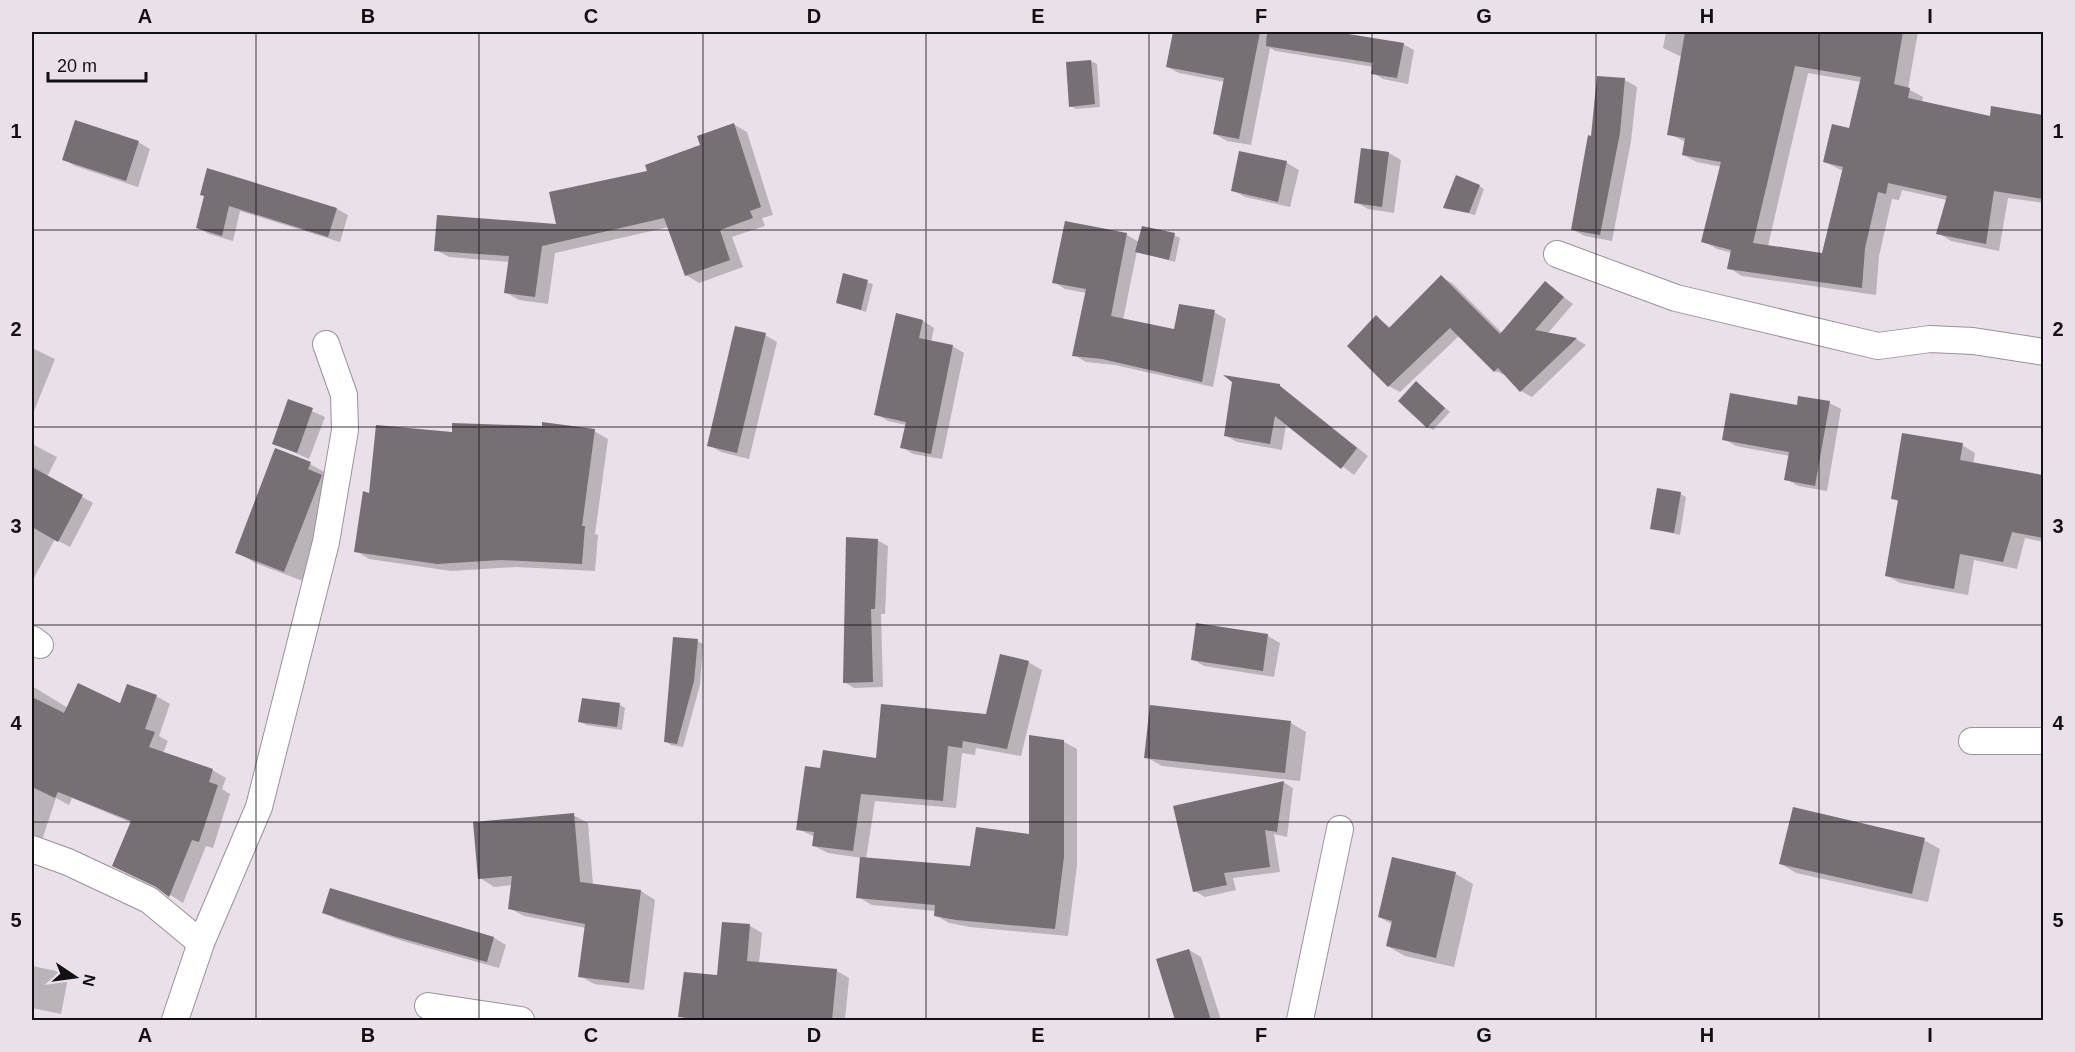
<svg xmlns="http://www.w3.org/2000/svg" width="2075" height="1052" font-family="Helvetica,sans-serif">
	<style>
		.shadow { fill: #0003; fill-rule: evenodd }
		.building { fill: #766f76; fill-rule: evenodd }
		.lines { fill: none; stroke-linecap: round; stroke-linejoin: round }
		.minor-casing { stroke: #99929a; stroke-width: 28 }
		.minor { stroke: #fff; stroke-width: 26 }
		.grid { fill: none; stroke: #131013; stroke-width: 1.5; stroke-opacity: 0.55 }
		.neatline { fill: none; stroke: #131013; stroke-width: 2 }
		.grid-label { font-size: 20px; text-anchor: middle; font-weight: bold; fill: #131013 }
	</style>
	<rect width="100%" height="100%" fill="#e9e0e9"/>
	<!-- shadow -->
	<path class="shadow" d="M1174 32H1261L1267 35 1268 32H1349V35L1403 44 1414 50 1408 84 1383 79 1373 73 1374 67 1276 51 1270 48 1251 145 1227 141 1215 134 1225 82 1179 73 1167 67Z
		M1666 32H1803V34L1844 41 1846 32H1918L1908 89 1923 97 1922 102 1991 118 1992 108 2044 116V203L2008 198 1999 251 1951 241 1938 233 1947 200 1902 190 1899 200 1892 199 1879 256 1876 295 1742 276 1729 268 1732 253 1717 249 1703 241 1722 167 1697 162 1683 155 1686 142 1669 134 1682 57 1663 48ZM1808 73 1861 82 1850 130 1825 162 1843 171 1823 254 1768 246Z
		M1091 61 1097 64 1100 107 1076 109 1071 106Z
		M1625 80 1637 87 1631 141 1612 241 1585 236 1573 230 1592 138Z
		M733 124 747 132 773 215 762 218 765 226 732 237 743 267 699 283 686 275 669 227 555 253 548 304 519 300 505 292 510 262 449 257 436 250 558 226 649 172 702 146Z
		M138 142 150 149 138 187 75 166 63 159Z
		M1241 153 1287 163 1299 170 1290 207 1245 197 1233 190Z
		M1389 153 1401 160 1394 213 1368 209 1356 202Z
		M208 170 337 209 348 215 340 242 240 211 233 241 209 234 198 228 206 197Z
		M1479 186 1484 189 1475 215 1445 207Z
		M1066 223 1127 235 1139 242 1174 235 1180 238 1175 262 1137 251 1123 320 1176 331 1214 312 1226 319 1213 387 1115 365 1086 362 1074 355 1087 293 1065 289 1054 282Z
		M844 275 873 284 866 312 837 302Z
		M1441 277 1452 283 1502 333 1545 283 1573 304 1547 334 1576 339 1586 345 1532 397 1521 391 1507 376 1495 371 1460 335 1400 392 1389 386 1349 346 1376 317 1391 328Z
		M923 321 934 328 931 342 952 346 964 353 942 459 913 454 902 447 906 425 888 421 876 414Z
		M765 335 777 342 749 459 721 452 709 445Z
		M32 348 55 359 32 416Z
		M1417 383 1450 412 1433 430 1428 427Z
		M1279 385 1368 456 1354 475 1286 424 1282 450 1237 442 1225 435Z
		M289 401 325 417 309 459 274 443Z
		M1829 403 1841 409 1827 491 1798 486 1786 479 1790 456 1736 446 1724 439 1798 406Z
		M594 431 608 439 595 534 598 535 595 571 516 567 451 571 369 559 356 551 371 495Z
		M32 444 57 457 47 477 93 503 70 547 55 539 34 578 32 577Z
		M1962 445 1975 453 1973 464 2044 476V542L2025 538 2017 569 1974 560 1968 595 1900 583 1886 575 1899 502 1893 499Z
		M275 450 310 464 328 474 339 486 303 581 255 563 237 552Z
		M1680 494 1686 497 1680 535 1651 528Z
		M877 540 888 546 885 614H881L883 687 854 688 844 682Z
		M1268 636 1280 643 1274 677 1204 666 1192 659Z
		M697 641 703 644 700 685 683 747 671 745 666 741Z
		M1028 662 1042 670 1021 756 976 748 975 755 962 753 956 808 875 801 866 859 972 868 1030 836 1064 742 1077 749V865L1068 936 970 927 949 923 935 915 936 911 872 905 858 897 862 858 828 853 814 846 815 837 798 829 821 770 877 759 987 715Z
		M32 686 68 708 121 705 156 696 170 704 159 736 168 741 163 753 212 770 226 778 222 789 230 794 213 848 206 846 183 903 161 889 132 823 72 798 69 805 56 798 41 843 32 849Z
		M620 705 625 708 622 730 586 725 580 722Z
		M1291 723 1306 732 1300 781 1162 766 1146 757Z
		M1283 782 1293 788 1287 837 1274 834 1280 872 1233 878 1236 890 1205 897 1194 891Z
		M573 815 588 823 593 885 641 891 655 900 644 990 594 984 580 976 586 928 524 916 509 908 512 885 494 887 480 878Z
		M1924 840 1940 849 1928 902 1796 873 1781 864Z
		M1456 874 1473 884 1454 967 1405 956 1387 946 1392 924 1379 917Z
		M331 890 494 938 506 945 499 968 406 942 336 919 324 912Z
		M750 926 762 933 759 964 837 971 849 978 845 1020H688L680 1016 718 977Z
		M1189 950 1201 957 1221 1020H1176L1158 960Z
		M32 966 56 971 68 978 61 1014 32 1008Z"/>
	<!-- building -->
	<path class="building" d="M1173 32H1260L1239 139 1213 134 1224 78 1166 67Z
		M1267 32H1336L1404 43 1397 78 1371 74 1373 63 1266 46Z
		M1685 32H1903L1894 84 1910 88 1908 98 1990 116 1991 106 2043 115V199L1994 191 1986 244 1936 234 1947 196 1888 183 1886 194 1878 192 1865 248 1862 288 1727 269 1731 250 1701 242 1721 162 1682 155 1685 138 1667 135ZM1795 66 1861 77 1849 128 1832 124 1823 162 1843 167 1822 253 1753 243Z
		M1091 60 1095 104 1069 107 1066 62Z
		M1597 76 1625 78 1620 133 1600 235 1571 230 1588 135 1591 136Z
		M75 120 139 141 126 181 62 160Z
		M734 123 761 207 750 211 753 218 720 230 730 260 685 276 664 218 542 246 535 297 504 293 509 256 434 251 437 215 556 224 549 192 647 171 645 165 700 145 697 136Z
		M1361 148 1389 152 1382 207 1354 203Z
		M1239 151 1287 161 1278 202 1231 191Z
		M207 168 337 208 328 237 229 206 222 236 196 228 204 196 200 195Z
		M1456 175 1480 185 1469 213 1443 208Z
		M1065 221 1127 233 1111 316 1174 329 1179 304 1215 310 1202 382 1102 359 1072 356 1086 289 1052 283Z
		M1142 226 1175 233 1169 260 1135 252Z
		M843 273 868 280 861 310 836 303Z
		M1441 275 1500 334 1545 281 1564 297 1535 330 1577 338 1520 392 1498 368 1494 372 1450 328 1388 387 1347 346 1376 315 1389 328Z
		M896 313 923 320 919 338 953 345 931 454 900 448 906 422 874 415Z
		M735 326 766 333 737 453 707 446Z
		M1223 375 1280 384V386L1357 448 1341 469 1275 416 1270 444 1224 436 1232 382Z
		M1416 381 1445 408 1427 428 1398 401Z
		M1730 393 1797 405 1798 396 1830 401 1815 486 1784 480 1789 452 1722 440Z
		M288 399 313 408 297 453 272 444Z
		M542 422 595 429 582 526H585L582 564 501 560 437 564 354 552 363 491 369 493 376 425 452 432V423L542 426Z
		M1902 433 1963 443 1960 460 2043 475V538L2012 532 2003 562 1960 554 1954 589 1885 576 1898 500 1891 499Z
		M275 448 311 462 308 469 322 475 284 572 235 553Z
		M32 467 83 495 58 542 32 527Z
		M1657 488 1681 492 1674 533 1650 529Z
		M846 537 878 539 875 609H871L873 682 843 683Z
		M1196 623 1268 634 1263 671 1191 660Z
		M673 637 698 639 694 681 677 744 664 742Z
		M1000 654 1029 661 1007 749 963 741 962 748 948 746 943 801 861 794 853 851 812 846 814 832 796 830 805 766 820 768 823 750 876 758 881 704 986 714Z
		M78 683 120 703 127 684 157 695 145 729 155 732 149 747 213 769 209 782 218 785 199 842 192 840 169 897 156 887 112 866 131 821 58 792 55 798 32 787V697L64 713Z
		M582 698 620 703 617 727 578 722Z
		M1150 705 1291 721 1285 773 1144 758Z
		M1029 735 1064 740V857L1055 929 956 920 934 916 935 905 856 898 860 857 970 866 976 827 1029 834Z
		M1284 781 1277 832 1265 830 1270 867 1224 873 1227 885 1193 892 1173 806Z
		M1793 807 1925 838 1912 894 1779 864Z
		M574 813 580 882 641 890 629 983 578 977 585 924 508 909 512 876 478 879 473 822Z
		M1392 857 1456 872 1436 958 1386 946 1392 921 1378 917Z
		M330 888 494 937 487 962 393 936 322 913Z
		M722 922 750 924 747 961 837 969 832 1020 759 1018 758 1020H709L678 1017 684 972 717 975Z
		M1189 949 1211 1020H1175L1156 959Z"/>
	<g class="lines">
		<!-- minor casing -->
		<g class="minor-casing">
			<path id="minor" d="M1557 254 1676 298 1878 346 1930 339 1973 341 2044 352
				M32 639 40 645
				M1972 741H2044
				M32 849 68 862 149 900 201 943
				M428 1006 521 1020
				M175 1020 201 943 259 807 326 542 345 430 344 395 326 344
				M1300 1020 1340 829"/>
		</g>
		<!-- minor -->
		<use href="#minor" class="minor"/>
	</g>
	<!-- grid -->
	<path class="grid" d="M256 32V1020M479 32V1020M703 32V1020M926 32V1020M1149 32V1020M1372 32V1020M1596 32V1020M1819 32V1020M32 230H2044M32 427H2044M32 625H2044M32 822H2044"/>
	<!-- border -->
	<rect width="2075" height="1052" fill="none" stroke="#e9e0e9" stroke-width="66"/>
	<!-- north arrow -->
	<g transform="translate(75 977) rotate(103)" stroke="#e9e0e9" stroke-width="4.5" paint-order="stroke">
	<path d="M0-4.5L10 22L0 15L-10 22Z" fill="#131013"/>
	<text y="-9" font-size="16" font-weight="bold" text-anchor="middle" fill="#131013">N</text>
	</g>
	<!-- scale -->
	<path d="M48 72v9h98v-9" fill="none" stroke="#131013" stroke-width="3"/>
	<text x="57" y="72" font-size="18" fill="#131013" stroke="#e9e0e9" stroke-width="4.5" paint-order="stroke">20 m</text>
	<rect x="33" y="33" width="2009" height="986" class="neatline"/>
	<g class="grid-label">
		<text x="145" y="23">A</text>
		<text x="368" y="23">B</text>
		<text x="591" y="23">C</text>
		<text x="814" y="23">D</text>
		<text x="1038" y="23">E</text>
		<text x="1261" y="23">F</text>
		<text x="1484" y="23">G</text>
		<text x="1707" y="23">H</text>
		<text x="1930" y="23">I</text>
		<text x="16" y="138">1</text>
		<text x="2058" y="138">1</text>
		<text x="16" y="336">2</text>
		<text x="2058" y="336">2</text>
		<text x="16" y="533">3</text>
		<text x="2058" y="533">3</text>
		<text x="16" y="730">4</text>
		<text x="2058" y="730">4</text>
		<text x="16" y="927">5</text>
		<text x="2058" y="927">5</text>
		<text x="145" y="1042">A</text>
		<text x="368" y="1042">B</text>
		<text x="591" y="1042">C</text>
		<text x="814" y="1042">D</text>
		<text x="1038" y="1042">E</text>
		<text x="1261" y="1042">F</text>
		<text x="1484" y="1042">G</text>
		<text x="1707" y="1042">H</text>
		<text x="1930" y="1042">I</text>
	</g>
</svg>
